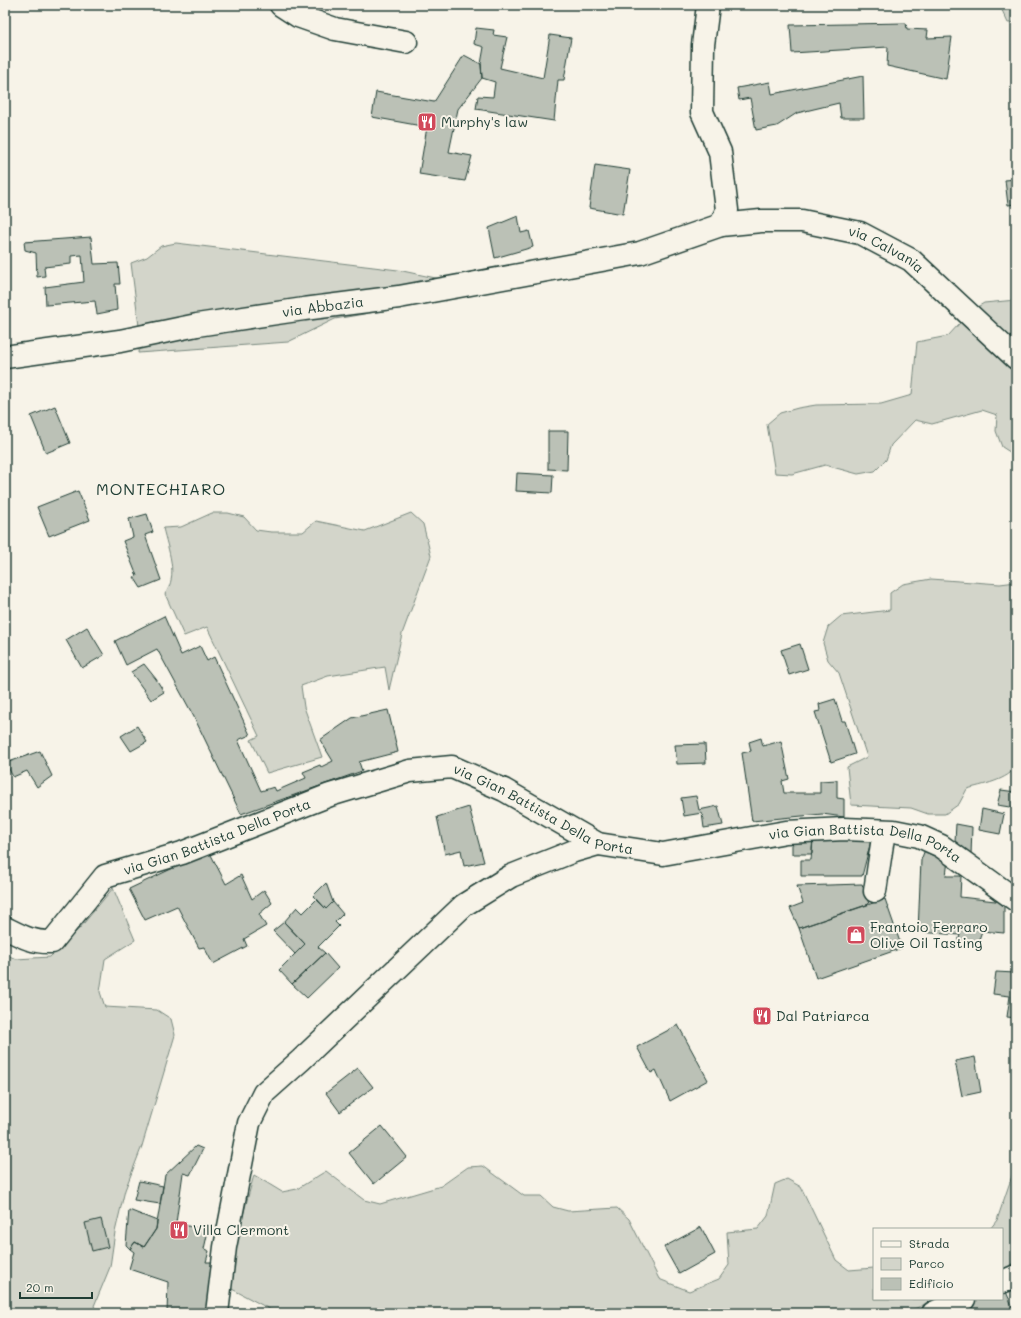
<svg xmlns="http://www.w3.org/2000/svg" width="1021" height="1318" font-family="Mali,sans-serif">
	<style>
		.green { fill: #d3d5ca; stroke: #79897f }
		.building { fill: #bbc1b6; stroke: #1f3d34 }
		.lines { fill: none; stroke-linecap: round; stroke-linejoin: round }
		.minor-casing { stroke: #1f3d34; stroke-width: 25 }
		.minor { stroke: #f7f3e8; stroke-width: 22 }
		.labels { text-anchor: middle; stroke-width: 4; stroke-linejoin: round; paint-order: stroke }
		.poi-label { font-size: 14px; fill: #1f3d34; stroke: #f7f3e8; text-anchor: start }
		.street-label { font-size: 14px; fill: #1f3d34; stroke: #f7f3e8 }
		.quarter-label { font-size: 16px; letter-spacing: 1px; fill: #1f3d34; stroke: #f7f3e8 }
	</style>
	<rect width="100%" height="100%" fill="#f7f3e8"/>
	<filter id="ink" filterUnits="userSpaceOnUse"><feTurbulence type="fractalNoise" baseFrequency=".025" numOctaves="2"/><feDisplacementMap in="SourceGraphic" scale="8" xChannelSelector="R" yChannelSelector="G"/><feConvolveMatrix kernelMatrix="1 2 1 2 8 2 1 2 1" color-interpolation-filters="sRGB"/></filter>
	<g filter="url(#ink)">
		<!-- green -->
		<path class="green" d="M1000 5H1016V22L1008 23 1001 8Z
			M176 243 398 270 445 280 422 304 335 319 288 342 138 353 140 334 131 263 147 257 161 246Z
			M1016 300V456L1002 447 996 431 997 415 982 410 932 424 915 420 891 445 886 460 875 471 858 474 825 465 792 474 775 473 767 424 780 413 798 408 816 405 881 404 912 395 917 342 948 336 971 311 984 303Z
			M212 513H228L244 517 256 530 271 532H303L316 521 365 531 411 513 423 524 431 556 402 634 389 690 385 667 328 676 301 686 304 707 322 757 267 773 251 740 259 736 207 627 184 636 165 594C179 575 168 550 163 528L181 527Z
			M931 579 1000 584 1016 582V766C1009 780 981 785 967 789L959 804 945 814H928L911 808 851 805 847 767 867 757 839 673 828 660 823 643 828 627 841 616 890 610V593L903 584Z
			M113 888 135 940 105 959 100 992 105 1007 157 1010 171 1019 175 1035 142 1146 125 1190 115 1232 110 1267 94 1306 98 1313H5V954L16 959 50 957 79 929Z
			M483 1166 524 1196H541L553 1207 568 1211 617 1208 629 1219 659 1279 689 1291 719 1279 729 1265 727 1232 758 1229 768 1216 775 1184 787 1179 801 1187 836 1260 849 1270 874 1268V1299H937L905 1313H277L230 1288 234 1248 254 1175 282 1192 297 1189 326 1171 364 1200 380 1204 441 1186 468 1167Z
			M1016 1169V1258L1009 1267 1002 1270V1229H990L997 1220 1013 1173Z"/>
		<!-- building -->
		<path class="building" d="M906 23 907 29 928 30 927 38 952 37 946 79 887 66 888 47 792 53 790 25Z
			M476 28 494 30 493 35 507 37 500 68 543 78 550 35 571 38 564 80H558L554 121 476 109 478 96 493 97 495 82 482 78 481 64 484 47 474 44Z
			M464 55 481 64 482 78 458 109 449 152 472 156 465 181 419 174 427 127 372 117 376 92 434 102Z
			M863 76 864 118H841L839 103 797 113 777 126 756 130 750 98 739 100 737 88 770 82 772 94Z
			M595 165 630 170 623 214 589 208Z
			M1016 179V204L1008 205 1005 180Z
			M518 216 521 233 529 231 533 247 495 258 489 228Z
			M91 237 94 264 118 263 120 284H115L117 310 97 314 95 301 46 305 45 287 84 282 82 255 71 256V264L44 267 45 276 37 277 36 253 25 250 24 242Z
			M55 406 70 443 46 453 31 416Z
			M548 431H568L567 470 548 469Z
			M517 473 553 475 552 493 516 491Z
			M78 491 90 520 49 536 37 507Z
			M147 514 153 532 145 535 161 580 141 588 134 577 137 576 123 541 133 537 129 519Z
			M164 616 181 655 200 646 207 661 214 657 250 735 238 740 261 791 274 787 276 791 306 778 303 772 320 765 321 767 333 761 320 740 352 718 388 710 398 752 359 762 362 771 241 814 194 717 157 649 126 665 115 641Z
			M87 627 104 655 82 668 66 640Z
			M800 644 808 669 789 675 781 650Z
			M144 664 156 679 164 692 151 700 131 672Z
			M835 699 842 721H845L855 754 831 762 815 712 820 711 819 704Z
			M137 726 147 742 131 751 121 736Z
			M761 738 763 746 781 741 789 779 782 781 784 793H820V781L837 780V798L844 799V817L822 814 752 821 742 753 751 751 749 742Z
			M705 744 706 763 677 764 675 745Z
			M40 751 52 776 37 787 27 771 13 777 6 763Z
			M1001 790 1016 792V808L997 805Z
			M696 796 699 810 718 806 723 825 704 828 702 813 684 816 681 798Z
			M469 807 484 862 464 866 461 850 445 854 437 817Z
			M982 809 1004 814 1000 834 979 830Z
			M956 824 972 827 971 855 955 841Z
			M813 838 812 854H792V842Z
			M813 838 871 841 862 876H801V860H811Z
			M926 847 948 860 946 876H961L960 897 1004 902V933L982 931 977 945 958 942 960 935 918 932 921 860Z
			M209 851 226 884 241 875 252 899 264 890 272 903 259 914 266 926 244 939 247 946 213 964 204 947 199 948 177 906 145 920 129 889Z
			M326 883 333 902 326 909 313 896Z
			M862 884 869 904 799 928 790 908 803 903 797 886Z
			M317 899 326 909 333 902 343 914 335 922 339 926 318 947 325 953 292 984 279 970 305 944 284 922 297 907 303 913Z
			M885 899 902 948 816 978 799 928Z
			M284 922 305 944 295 954 273 931Z
			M1016 944V1018L1007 1017 1010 996 993 994 996 972 1015 973Z
			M325 953 338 968 307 998 292 984Z
			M678 1025 708 1080 670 1101 656 1070 651 1073 637 1047Z
			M975 1057 981 1092 962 1096 955 1061Z
			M358 1068 373 1087 340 1112 326 1093Z
			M382 1126 407 1157 374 1184 349 1153Z
			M196 1146 203 1149 190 1175 183 1173 176 1223 208 1231 204 1249 209 1251 206 1262H217L207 1313H167L168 1282 129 1269 134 1252 130 1249 135 1242 144 1247 156 1229 165 1175Z
			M139 1181 163 1186 160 1204 134 1200Z
			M129 1210 157 1221 156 1229 144 1247 135 1242 130 1249 126 1245Z
			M101 1219 108 1247 92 1251 85 1223Z
			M701 1227 715 1254 679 1274 664 1247Z
			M1004 1287 1013 1308 1001 1313H946L977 1299H1002V1288Z"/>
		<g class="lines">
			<!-- minor casing -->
			<g class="minor-casing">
				<g id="minor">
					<path d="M281 5 298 16 335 29 406 42"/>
					<path id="s1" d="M721 225 761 221H802L860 233 911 260 1016 358"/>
					<path id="s2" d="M5 357 120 341 197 325 304 309 399 297 640 253 721 225 727 210 720 152 702 112 703 45 708 5"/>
					<path d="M875 891 884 831"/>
					<path id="s3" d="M5 928C21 936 33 943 52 942L105 876 182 853 330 795 410 771 452 767 504 790 598 844 663 854 786 832 844 829 894 831 919 836 941 846 1016 900"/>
					<path d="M1002 1282 1016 1276"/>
					<path d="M217 1313 225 1247 249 1123 264 1093 301 1060 464 905 511 876 574 851 598 844"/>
					<path d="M933 1313 964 1299"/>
				</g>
			</g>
			<!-- minor -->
			<use href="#minor" class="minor"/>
		</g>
	</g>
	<!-- icons -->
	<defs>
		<g id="restaurant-square" transform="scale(1)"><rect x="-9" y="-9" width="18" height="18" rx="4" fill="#d1495b" stroke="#f7f3e8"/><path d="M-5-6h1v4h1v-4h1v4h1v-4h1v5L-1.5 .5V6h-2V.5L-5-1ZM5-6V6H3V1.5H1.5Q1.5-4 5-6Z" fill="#fff"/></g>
		<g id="shop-square" transform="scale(1)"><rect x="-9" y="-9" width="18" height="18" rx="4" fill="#d1495b" stroke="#f7f3e8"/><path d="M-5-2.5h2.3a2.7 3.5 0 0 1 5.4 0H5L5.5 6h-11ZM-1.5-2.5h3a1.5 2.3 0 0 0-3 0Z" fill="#fff"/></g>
	</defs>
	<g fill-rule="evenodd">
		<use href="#restaurant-square" x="427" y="122"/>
		<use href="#shop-square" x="856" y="935"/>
		<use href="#restaurant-square" x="762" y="1016"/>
		<use href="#restaurant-square" x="179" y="1230"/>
	</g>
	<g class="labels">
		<!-- poi labels -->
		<g class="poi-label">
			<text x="441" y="127">Murphy's law</text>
			<text x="870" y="932">Frantoio Ferraro<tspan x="870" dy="16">Olive Oil Tasting</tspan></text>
			<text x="776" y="1021">Dal Patriarca</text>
			<text x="193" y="1235">Villa Clermont</text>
		</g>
		<!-- street labels -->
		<g class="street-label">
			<text dy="5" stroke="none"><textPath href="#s1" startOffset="171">via Calvania</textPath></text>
			<text dy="5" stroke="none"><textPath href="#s2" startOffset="322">via Abbazia</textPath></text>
			<text dy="5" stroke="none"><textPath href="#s3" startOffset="601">via Gian Battista Della Porta</textPath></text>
			<text dy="5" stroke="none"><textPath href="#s3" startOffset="253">via Gian Battista Della Porta</textPath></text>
			<text dy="5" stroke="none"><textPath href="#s3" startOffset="937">via Gian Battista Della Porta</textPath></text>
		</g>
		<!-- quarter labels -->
		<g class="quarter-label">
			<text x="161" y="495">MONTECHIARO</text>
		</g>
	</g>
	<!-- margin -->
	<rect width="1021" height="1318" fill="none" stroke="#f7f3e8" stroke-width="20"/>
	<rect x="10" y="10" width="1001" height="1298" fill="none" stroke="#1f3d34" stroke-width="1.5" filter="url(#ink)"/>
	<!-- legend -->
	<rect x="873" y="1228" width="130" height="72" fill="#f7f3e8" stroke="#a1aaa0"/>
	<rect x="881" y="1241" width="20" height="6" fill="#f7f3e8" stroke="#a1aaa0"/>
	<text x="909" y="1248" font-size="12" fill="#1f3d34">Strada</text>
	<rect x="881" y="1258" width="20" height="12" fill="#d3d5ca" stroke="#a1aaa0"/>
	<text x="909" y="1268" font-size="12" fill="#1f3d34">Parco</text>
	<rect x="881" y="1278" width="20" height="12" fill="#bbc1b6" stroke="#a1aaa0"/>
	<text x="909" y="1288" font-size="12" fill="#1f3d34">Edificio</text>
	<!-- scale -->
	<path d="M20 1292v6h72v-6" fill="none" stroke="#1f3d34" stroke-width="2"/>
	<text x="26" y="1292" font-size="12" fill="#1f3d34" stroke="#f7f3e8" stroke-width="3" paint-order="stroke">20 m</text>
</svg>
